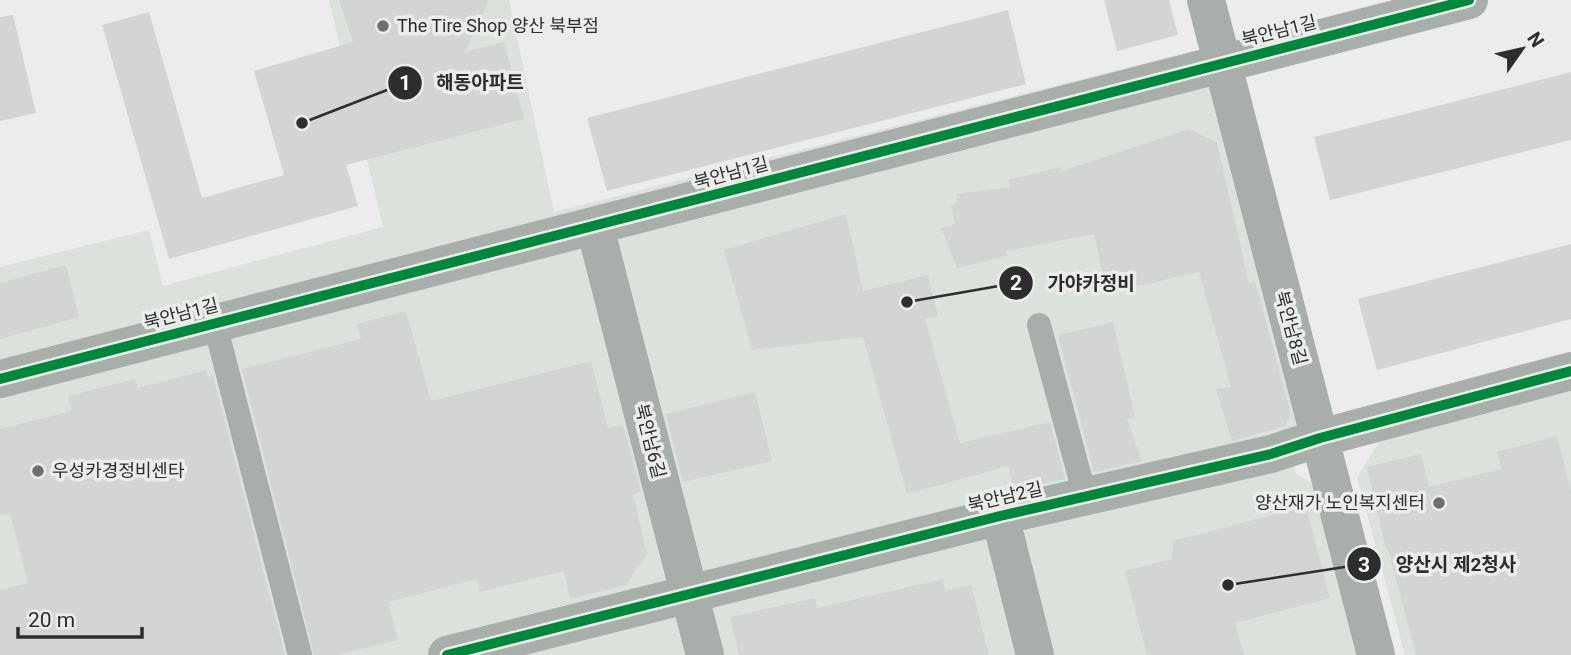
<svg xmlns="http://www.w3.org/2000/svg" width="1571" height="655" font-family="Roboto,'Noto Sans KR',sans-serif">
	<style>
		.built { fill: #dbe1db }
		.building { fill: #d3d5d3 }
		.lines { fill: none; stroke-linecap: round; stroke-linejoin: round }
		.service { stroke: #a8aea9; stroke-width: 24 }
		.minor { stroke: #a8aea9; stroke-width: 38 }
		.cycleway-casing { stroke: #eaedea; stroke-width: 15 }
		.cycleway { stroke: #00873e; stroke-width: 10 }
		.poi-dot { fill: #6f706f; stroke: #eaedea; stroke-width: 2.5 }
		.labels { text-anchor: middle; stroke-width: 7; stroke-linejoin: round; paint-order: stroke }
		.poi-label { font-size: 18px; fill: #2c2d2c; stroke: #eaedea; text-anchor: start }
		.street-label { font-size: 18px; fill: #2c2d2c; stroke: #eaedea }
		.leader { fill: none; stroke: #2c2d2c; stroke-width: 2.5 }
		.callout-dot { fill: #2c2d2c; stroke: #eaedea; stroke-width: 2.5 }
		.mark-label { font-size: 21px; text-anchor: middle; font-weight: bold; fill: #fff }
		.callout-label { font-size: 19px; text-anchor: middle; font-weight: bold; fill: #2c2d2c; stroke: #eaedea; stroke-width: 7; stroke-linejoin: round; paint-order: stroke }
	</style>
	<rect width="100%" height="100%" fill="#ebeceb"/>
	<!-- built -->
	<path class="built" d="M329 0H509L554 212 1197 50 1225 109 1304 411 1287 441 1296 474 1322 489 1365 655H0V267L149 230 163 286 383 227Z
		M1571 386V655H1405L1357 477 1380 441Z"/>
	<!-- building -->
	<path class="building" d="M339 0H489L465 52 504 42 524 119 346 165 358 206 169 259 102 25 149 12 202 198 284 175 254 71 353 42Z
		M1104 0H1169L1178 35 1117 51Z
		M1008 10 1026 84 607 191 587 118Z
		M13 15 36 113 0 121V17Z
		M1571 72V140L1330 200 1314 137Z
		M1189 129 1217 143 1249 283 1255 281 1291 414 1285 426 1232 441 1216 389 1231 387 1199 272 1107 293 1094 234 1006 251 1007 256 957 268 941 228 955 224 951 206 957 203 956 194 1010 187 1008 180 1062 167V171Z
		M846 214 863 291 928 275 938 316 925 319 960 443 1050 422 1065 479 1014 490 1008 466 907 494 863 337 752 350 724 250Z
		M1571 244V319L1377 370 1358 299Z
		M66 265 79 317 0 339V283Z
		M406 311 431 401 591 361 608 428 623 425 641 492 633 494 647 554 626 585 570 599 564 571 480 592 477 579 388 602 398 640 337 655H314L242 369 361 339 357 324Z
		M1113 322 1135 417 1127 419 1142 461 1094 472 1058 335Z
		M206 370 207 377 213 376 285 655H0V590L28 583 10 513 0 516V429L71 411 68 396 135 379 138 388Z
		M755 392 772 461 683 482 666 414Z
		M1557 436 1571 490V655H1416L1388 549H1386L1367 467 1421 454 1429 487 1502 469 1497 452Z
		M1306 506 1330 598 1235 623 1244 655H1147L1125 571 1172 559 1173 541Z
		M943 579 945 591 971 585 989 655H739L730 617 815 598 817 608Z"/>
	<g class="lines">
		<!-- service -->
		<path class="service" d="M215 324 300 655
			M1039 325 1085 496"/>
		<!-- minor -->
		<path class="minor" d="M1206 0 1376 655
			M595 227 705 655
			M0 379 1469 0
			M1000 516 1035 655
			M447 655 1000 516 1271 454 1320 438 1571 371"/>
		<!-- cycleway casing -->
		<g class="cycleway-casing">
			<path id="cycleway" d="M0 379 1469 0
				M447 655 1000 516 1271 454 1320 438 1571 371"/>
		</g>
		<!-- cycleway -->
		<use href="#cycleway" class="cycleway"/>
	</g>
	<!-- markers -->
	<g class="poi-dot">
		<circle cx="383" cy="26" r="7"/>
		<circle cx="38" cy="471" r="7"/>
		<circle cx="1439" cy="503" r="7"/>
	</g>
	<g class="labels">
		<!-- poi labels -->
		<g class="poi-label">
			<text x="397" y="32">The Tire Shop 양산 북부점</text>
			<text x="52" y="477">우성카경정비센타</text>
			<text x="1425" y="509" text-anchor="end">양산재가 노인복지센터</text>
		</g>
		<!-- street labels -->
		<g class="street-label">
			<text transform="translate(1279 31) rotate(-14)" y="6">북안남1길</text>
			<text transform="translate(731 173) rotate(-15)" y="6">북안남1길</text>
			<text transform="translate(181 314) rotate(-14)" y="6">북안남1길</text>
			<text transform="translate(1291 328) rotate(75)" y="6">북안남8길</text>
			<text transform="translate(650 441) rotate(76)" y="6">북안남6길</text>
			<text transform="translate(1005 497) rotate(-13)" y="6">북안남2길</text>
		</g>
	</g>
	<!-- callouts -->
	<path class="leader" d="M302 123L405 83M907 302L1016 283M1228 585L1364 564"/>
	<g class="callout-dot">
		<circle cx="302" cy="123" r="7"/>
		<circle cx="907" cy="302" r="7"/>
		<circle cx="1228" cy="585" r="7"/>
		<circle cx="405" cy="83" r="18"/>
		<circle cx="1016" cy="283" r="18"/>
		<circle cx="1364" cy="564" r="18"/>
	</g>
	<g class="mark-label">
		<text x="405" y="90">1</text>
		<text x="1016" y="290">2</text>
		<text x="1364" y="572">3</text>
	</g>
	<g class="callout-label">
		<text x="480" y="89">해동아파트</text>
		<text x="1091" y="290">가야카정비</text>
		<text x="1456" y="571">양산시 제2청사</text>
	</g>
	<!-- north arrow -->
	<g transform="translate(1522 49) rotate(56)" stroke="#eaedea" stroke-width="5" paint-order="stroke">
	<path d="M0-5L12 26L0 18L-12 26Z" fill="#2c2d2c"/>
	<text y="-10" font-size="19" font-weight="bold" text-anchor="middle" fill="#2c2d2c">N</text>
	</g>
	<!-- scale -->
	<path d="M18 627v10h124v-10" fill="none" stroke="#2c2d2c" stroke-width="3.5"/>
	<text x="28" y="627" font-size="21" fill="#2c2d2c" stroke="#eaedea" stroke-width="5" paint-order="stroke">20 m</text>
</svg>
